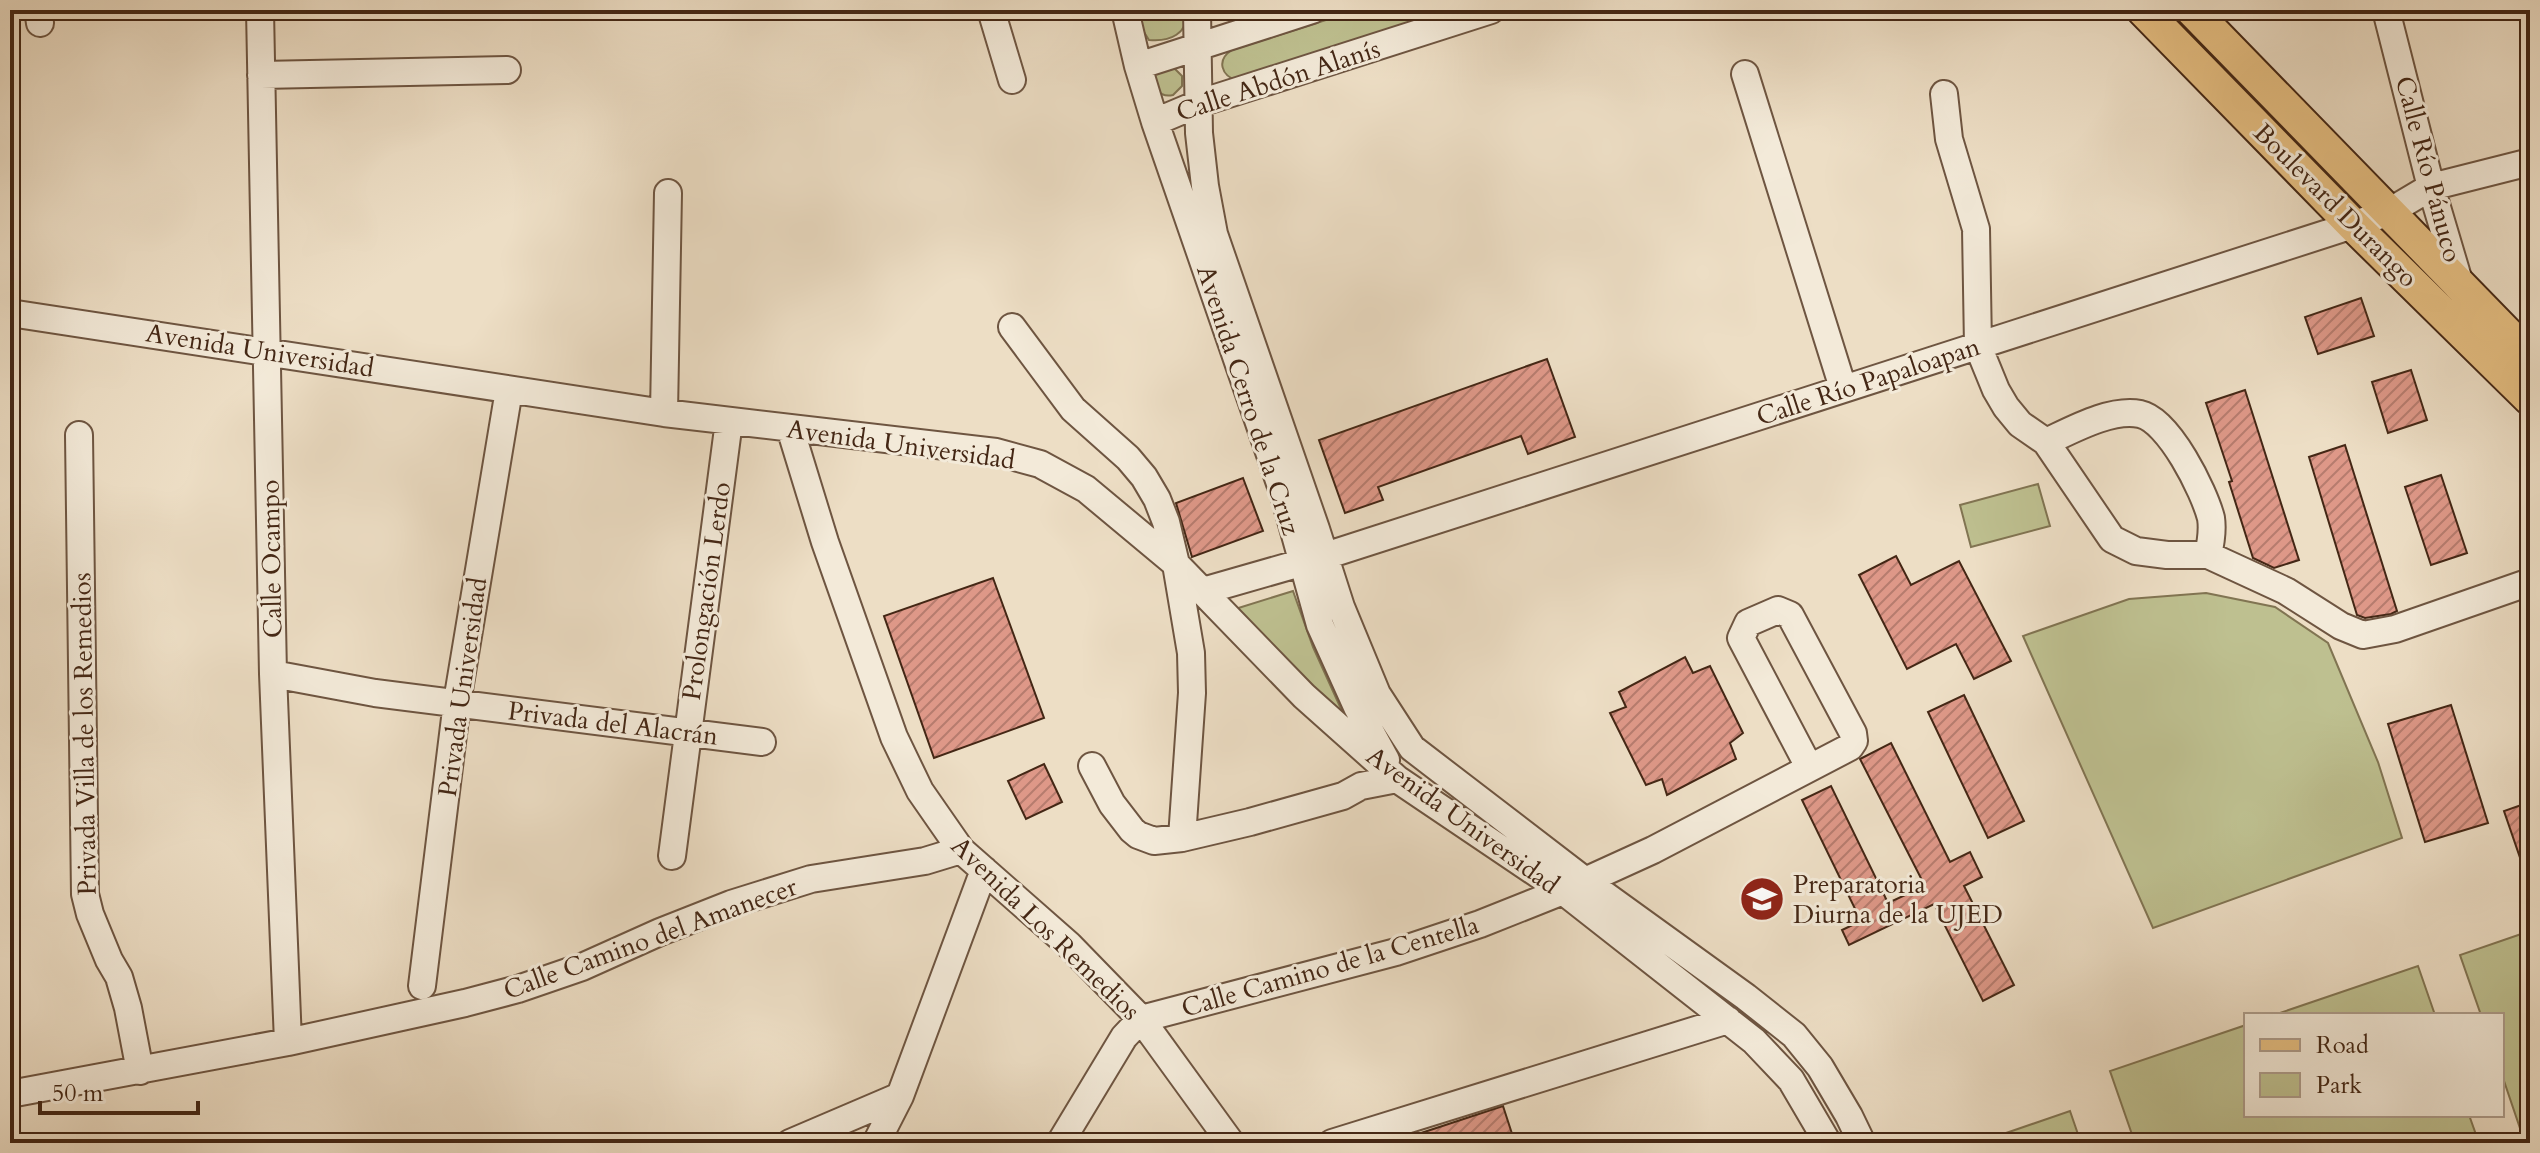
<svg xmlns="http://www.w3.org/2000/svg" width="2540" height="1153" font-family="Cardo,serif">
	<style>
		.green { fill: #bec090; stroke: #817452; stroke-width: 2 }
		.building { fill: url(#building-hatch); stroke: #442715; stroke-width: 2 }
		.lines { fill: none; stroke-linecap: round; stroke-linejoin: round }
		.minor-casing { stroke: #6e5541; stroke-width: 30 }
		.major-casing { stroke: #442715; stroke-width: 36 }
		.minor { stroke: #f3ead9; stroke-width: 26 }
		.major { stroke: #e6bf82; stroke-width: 32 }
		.labels { text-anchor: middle; stroke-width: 6; stroke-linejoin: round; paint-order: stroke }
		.street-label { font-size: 26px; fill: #442715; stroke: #f3ead9 }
		.poi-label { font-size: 26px; fill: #442715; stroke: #f3ead9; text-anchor: start }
	</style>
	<defs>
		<pattern id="building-hatch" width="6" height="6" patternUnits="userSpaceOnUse" patternTransform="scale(2)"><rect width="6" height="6" fill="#de9888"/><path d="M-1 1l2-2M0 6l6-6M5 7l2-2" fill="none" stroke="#b67c6e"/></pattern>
	</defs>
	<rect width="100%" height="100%" fill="#eddec5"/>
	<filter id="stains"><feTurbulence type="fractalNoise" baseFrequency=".0025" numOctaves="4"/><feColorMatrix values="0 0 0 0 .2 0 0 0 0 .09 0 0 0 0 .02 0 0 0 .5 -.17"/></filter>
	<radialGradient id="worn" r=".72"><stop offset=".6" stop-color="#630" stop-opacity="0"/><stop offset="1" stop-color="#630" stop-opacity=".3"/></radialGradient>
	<!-- green -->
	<path class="green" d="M1136 10H1188C1188 34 1170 42 1149 40L1142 29Z
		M1357 10H1411L1413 13 1409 24 1238 81C1221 76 1216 60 1232 50Z
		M2165 10H2172L2345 183 2341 184Z
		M1174 68 1182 76V86L1173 95C1160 98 1150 87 1155 74Z
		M2038 484 2050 526 1971 547 1960 505Z
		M1293 591 1313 647 1342 711 1339 714 1232 610Z
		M2206 593 2275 607 2328 643 2378 762 2402 838 2153 928 2023 636 2129 599Z
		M2530 931V1143H2525L2502 1075V1015H2481L2460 955Z
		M2418 966 2435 1015H2274Z
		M2246 1025V1115H2469L2479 1143H2135L2110 1071Z
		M2070 1111 2081 1143H1977Z"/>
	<!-- building -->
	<path class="building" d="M2361 298 2374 336 2318 354 2305 317Z
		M1547 359 1575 437 1528 454 1521 436 1378 487 1383 500 1345 513 1319 440Z
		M2411 370 2427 420 2388 433 2372 382Z
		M2245 390 2299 560 2274 568 2253 558 2229 482 2232 481 2206 403Z
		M2345 445 2397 611 2391 614 2365 618 2357 615 2309 457Z
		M2441 475 2467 553 2431 565 2405 487Z
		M1243 478 1263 531 1192 557 1176 503Z
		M1896 556 1911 585 1959 561 2011 661 1974 679 1956 644 1907 669 1859 575Z
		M993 578 1044 718 934 758 884 616Z
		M1685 657 1693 673 1710 666 1743 733 1730 743 1736 759 1667 795 1662 779 1646 785 1610 713 1626 707 1619 692Z
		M1964 695 2024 821 1988 838 1928 712Z
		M2451 705 2488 823 2425 842 2388 724Z
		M1891 743 1950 862 1970 852 1982 877 1964 886 2014 985 1983 1001 1934 904 1849 945 1842 930 1861 921 1802 800 1831 786 1888 903 1925 886 1860 759Z
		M1044 764 1062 802 1026 819 1008 781Z
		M2530 802V878H2527L2504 811Z
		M1503 1106 1515 1143H1404L1403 1139Z"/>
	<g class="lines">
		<!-- minor casing -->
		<g class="minor-casing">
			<path id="minor" d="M38 10 40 23
				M260 10 273 674 288 1042
				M991 10 1012 80
				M1125 10 1138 66 1155 122 1284 495 1320 625 1357 707 1386 760
				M1197 10 1199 133 1205 186 1214 234 1316 529 1341 607 1377 694 1412 748 1584 880 1746 997 1794 1035 1820 1067 1849 1116 1862 1143
				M2386 10 2431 187 2461 288
				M1138 66 1312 10
				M1745 74 1843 388
				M261 75 507 70
				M1944 94 1949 139 1976 229 1978 346 1996 390 2006 407 2020 424 2046 442 2112 539 2136 551 2167 555H2208L2286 591 2341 626 2363 635 2395 629 2530 582
				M1155 122 1200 103 1491 10
				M10 313 664 413 996 452 1040 464 1086 489 1176 564 1304 696 1397 779 1563 891 1754 1041 1791 1080 1828 1143
				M1012 327 1073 409 1128 458 1144 477 1157 499 1166 522 1176 564 1191 653 1192 693 1182 838
				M664 413 668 193
				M790 428 825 542 894 737 920 791 961 850 1069 945 1141 1019 1231 1143
				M79 435 85 894 90 914 109 960 119 977 128 1008 140 1071
				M2046 442C2072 430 2111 408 2140 414 2169 420 2204 491 2211 518 2213 531 2211 542 2208 555
				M1203 591 1325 556 2353 225 2389 212 2431 187 2530 162
				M273 674 375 693 762 742
				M1092 766 1112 804 1132 830 1138 835 1154 841 1182 838 1250 822 1343 796 1361 786 1397 779
				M672 856 729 421
				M422 986 457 702 509 390
				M10 1094 288 1042 465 1003 518 989 582 967 660 932 731 904 811 879 925 861 961 850
				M790 1143 900 1096
				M876 1143 900 1096 984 870
				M1060 1143 1124 1037 1141 1019 1396 952 1480 924 1563 891 1653 850 1850 747 1854 741 1853 733 1790 615 1778 610 1748 623 1741 638 1809 767
				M1332 1143 1728 1020"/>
		</g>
		<!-- major casing -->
		<g class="major-casing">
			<path id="major" d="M2143 10 2353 225 2530 399
				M2192 10 2530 357"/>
		</g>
		<!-- minor -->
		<use href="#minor" class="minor"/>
		<!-- major -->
		<use href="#major" class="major"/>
	</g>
	<!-- icons -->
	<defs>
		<g id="school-disc" transform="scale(2.3)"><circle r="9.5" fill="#8f2418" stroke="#f3ead9"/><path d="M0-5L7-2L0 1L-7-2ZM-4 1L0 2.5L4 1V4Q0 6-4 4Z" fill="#fff"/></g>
	</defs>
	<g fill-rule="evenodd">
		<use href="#school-disc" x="1762" y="899"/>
	</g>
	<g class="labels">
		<!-- street labels -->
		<g class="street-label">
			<text transform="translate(1278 80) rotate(-18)" y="9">Calle Abdón Alanís</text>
			<text transform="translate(2429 169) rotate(75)" y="9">Calle Río Pánuco</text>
			<text transform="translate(2336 205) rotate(45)" y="9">Boulevard Durango</text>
			<text transform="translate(260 350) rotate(9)" y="9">Avenida Universidad</text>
			<text transform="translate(1868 381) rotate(-18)" y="9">Calle Río Papaloapan</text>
			<text transform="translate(1249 400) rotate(72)" y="9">Avenida Cerro de la Cruz</text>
			<text transform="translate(901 444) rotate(8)" y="9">Avenida Universidad</text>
			<text transform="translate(271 559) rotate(-91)" y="9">Calle Ocampo</text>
			<text transform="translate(706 591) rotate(-82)" y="9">Prolongación Lerdo</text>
			<text transform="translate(462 687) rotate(-82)" y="9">Privada Universidad</text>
			<text transform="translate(613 723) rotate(7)" y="9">Privada del Alacrán</text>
			<text transform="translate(84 734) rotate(-91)" y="9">Privada Villa de los Remedios</text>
			<text transform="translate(1463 820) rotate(36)" y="9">Avenida Universidad</text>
			<text transform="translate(1046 928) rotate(44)" y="9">Avenida Los Remedios</text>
			<text transform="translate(650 938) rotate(-20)" y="9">Calle Camino del Amanecer</text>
			<text transform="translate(1330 966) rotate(-16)" y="9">Calle Camino de la Centella</text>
		</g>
		<!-- poi labels -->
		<g class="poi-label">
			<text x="1793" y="893">Preparatoria<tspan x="1793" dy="30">Diurna de la UJED</tspan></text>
		</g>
	</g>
	<!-- margin -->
	<rect width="2540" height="1153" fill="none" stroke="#eddec5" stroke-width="40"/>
	<rect x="12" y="12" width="2516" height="1129" fill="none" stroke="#442715" stroke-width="4"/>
	<rect x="20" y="20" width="2500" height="1113" fill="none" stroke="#442715" stroke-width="2"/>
	<!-- legend -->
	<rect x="2244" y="1013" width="260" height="104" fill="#f3ead9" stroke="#ad9c8b" stroke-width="2"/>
	<rect x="2260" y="1039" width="40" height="12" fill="#e6bf82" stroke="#ad9c8b" stroke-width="2"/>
	<text x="2316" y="1053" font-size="24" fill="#442715">Road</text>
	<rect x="2260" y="1073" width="40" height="24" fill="#bec090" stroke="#ad9c8b" stroke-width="2"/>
	<text x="2316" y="1093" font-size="24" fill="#442715">Park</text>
	<!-- scale -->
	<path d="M40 1101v12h158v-12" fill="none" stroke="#442715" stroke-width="4"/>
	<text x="52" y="1101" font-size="24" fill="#442715" stroke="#f3ead9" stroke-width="6" paint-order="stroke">50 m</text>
	<rect width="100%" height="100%" filter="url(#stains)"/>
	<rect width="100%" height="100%" fill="url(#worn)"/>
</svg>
